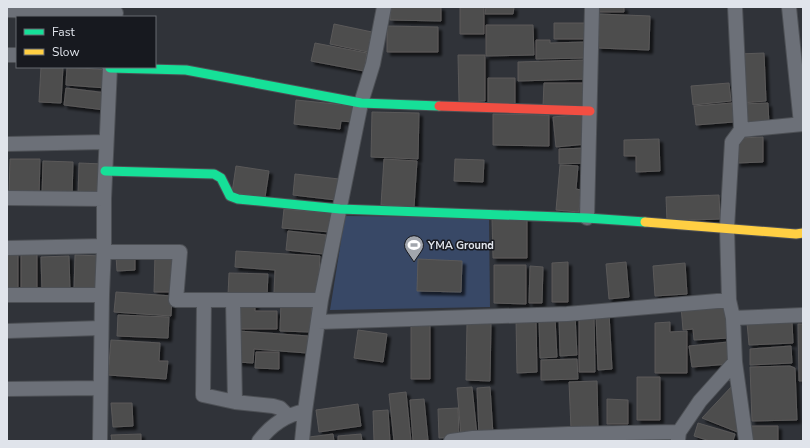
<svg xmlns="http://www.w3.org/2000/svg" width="810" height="448" font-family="'Nunito Sans',sans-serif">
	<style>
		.green { fill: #384866 }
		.building { fill: #4e4d4d; stroke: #5a5959; filter: url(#shadow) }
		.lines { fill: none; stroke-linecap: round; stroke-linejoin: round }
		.street-casing { stroke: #4d5055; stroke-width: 16 }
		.fast-casing { stroke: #4d5055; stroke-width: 11 }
		.slow-casing { stroke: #4d5055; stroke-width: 11 }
		.jam-casing { stroke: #4d5055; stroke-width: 11 }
		.street { stroke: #6c7078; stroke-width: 14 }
		.fast { stroke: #16e098; stroke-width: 9 }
		.slow { stroke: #ffcf43; stroke-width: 9 }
		.jam { stroke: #f24e42; stroke-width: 9 }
		.labels { text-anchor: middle; stroke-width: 3; stroke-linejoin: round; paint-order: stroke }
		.poi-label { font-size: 11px; font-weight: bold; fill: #e0e4eb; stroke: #17191f; text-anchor: start }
	</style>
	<defs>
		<filter id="shadow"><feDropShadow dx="3.5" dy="3.5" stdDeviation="1" flood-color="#0009"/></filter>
	</defs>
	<rect width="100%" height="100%" fill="#303339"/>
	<!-- green -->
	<path class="green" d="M345 216 489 217 490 307 330 310Z"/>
	<!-- building -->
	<path class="building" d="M391 7H441V21L390 20Z
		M460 7H484V34H460Z
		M486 7H514L513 14H485Z
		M599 7H624V12H599Z
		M599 14 650 16 649 50 598 48Z
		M554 23H587V39H554Z
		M334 24 372 32 368 52 330 44Z
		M486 25H533L534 55 486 56Z
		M387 26 438 27V52H387Z
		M536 40H550V43L587 42V58L536 59Z
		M315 43 367 53 364 71 311 61Z
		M764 53 766 101 741 103 739 54Z
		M458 55H485V101L459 102Z
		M586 60 587 79 518 81V62Z
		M41 67H63L61 103 39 102Z
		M67 67 108 70 106 88 66 85Z
		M488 78H515V106H488Z
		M544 83H585V107L543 106Z
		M729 83 731 101 693 105 691 86Z
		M66 88 107 93 105 110 64 105Z
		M296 100 355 106 353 122 341 121 340 129 294 124Z
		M732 103 734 122 696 125 694 106Z
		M768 103 769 125 742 126V104Z
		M372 112 419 113 418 159 371 157Z
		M493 114 549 115V146L493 145Z
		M584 114 587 144 556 147 553 117Z
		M763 137V162L737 163 739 138Z
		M659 139 660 171 636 172V156H624V140Z
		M587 148V163L559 164V149Z
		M10 159H40L39 196 9 195Z
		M384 159 417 161 414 207 381 205Z
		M455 159 484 160 483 182 454 181Z
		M43 161 73 162 72 197 42 196Z
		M79 163 103 164 101 197H78Z
		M560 165 578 166 576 189 581 190 579 212 556 210Z
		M236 166 269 171 265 197 232 193Z
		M295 174 339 179 336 200 293 195Z
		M719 195 720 219 667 221 666 197Z
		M284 209 331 213 330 232 282 228Z
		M527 217V258H493L492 218Z
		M288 231 326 235 324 254 286 250Z
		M236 251 320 256 318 296 274 293 275 270 235 267Z
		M21 253 37 254V291H21Z
		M7 254H18V291H7Z
		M75 255 102 256 101 292 74 291Z
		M135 255V270L117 271 116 256Z
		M155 255 174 256 173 292H154Z
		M69 256 70 291 42 292 41 257Z
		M418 259 462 261 461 292 417 291Z
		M568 262V302H552V263Z
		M626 262 629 297 609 299 606 264Z
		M685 263 687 294 655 296 653 266Z
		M494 265H526V304L494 303Z
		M530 266 543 267 542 303H529Z
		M229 273 268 274 267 296 228 295Z
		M116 292 172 296 171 316 114 312Z
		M236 302H255V311H277V329H236Z
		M726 302 729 338 694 340 693 329 683 330 681 306Z
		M281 303 312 305 310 332 280 331Z
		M609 313 612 369 598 370 596 314Z
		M118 315 169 317 168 338 117 336Z
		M575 315 577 355 560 356 559 316Z
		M594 315 595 372H579V316Z
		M539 318H555L557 357 540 358Z
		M516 319H536L537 372 517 373Z
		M792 321 793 343 749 345 747 323Z
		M670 322V332L687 331V373H655V323Z
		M467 323H491L490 381 466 380Z
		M411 324H430V379H411Z
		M798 324H803V381H799Z
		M358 330 387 334 383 362 354 358Z
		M239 331 308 336 307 353 254 349 253 363 237 362Z
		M111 340 160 343 159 361H168L166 379 108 375Z
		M728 342 730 364 692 367 689 346Z
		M791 346 792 363 750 365V349Z
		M256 352H279V369L255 368Z
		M577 359 578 379 541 380V360Z
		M790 366 795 368 797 420 752 421 750 367Z
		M637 377H660V420H637Z
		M597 381 598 429H571L569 382Z
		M732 386 740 433 702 418Z
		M472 387 477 435 461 436 457 388Z
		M490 387 493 434 479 435 477 388Z
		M406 392 411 441H394L389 394Z
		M424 399 428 440 413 441 410 400Z
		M607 399 628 400V424H607Z
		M111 403H132L133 426 113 427Z
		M358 404 361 426 319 432 316 410Z
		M458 408 459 437 439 438 438 409Z
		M388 410 390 441H374L373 411Z
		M698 423 735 434 733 441H710L694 436Z
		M751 426H778V441H751Z
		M141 434V441H112L111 435Z
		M333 434 334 441H309V437Z
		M361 434 362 441H338V436Z
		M626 438V441H582Z"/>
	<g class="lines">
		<!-- street casing -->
		<g class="street-casing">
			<path id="street" d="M735 7 741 130
				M789 7 801 124
				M7 10 116 13
				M7 55H17
				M7 144 106 142
				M7 198 104 199
				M587 218 592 7
				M7 248 104 246
				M104 252H180L176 300H321
				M7 295H102
				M204 300 203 395 235 402 273 406 280 408 288 416
				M233 300 235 402
				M733 318 803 315
				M318 322 567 314 729 300
				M7 331 101 328
				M7 389 100 388
				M678 440 679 432 700 401 735 362
				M100 441 102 295 104 246V199L110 67
				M259 441C271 425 285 415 305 411L321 300 361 103 373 64 384 7
				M302 441 305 411
				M451 441 473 438 568 434 679 432
				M746 441 735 362 733 318 729 300 727 228 732 142 741 130 803 124"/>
		</g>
		<!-- fast casing -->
		<g class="fast-casing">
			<path id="fast" d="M110 68 186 70 361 103 439 106
				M105 171 214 174 221 178 230 196 238 199 340 209 587 218 645 222"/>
		</g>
		<!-- slow casing -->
		<g class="slow-casing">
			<path id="slow" d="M645 222 796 234 803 233"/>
		</g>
		<!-- jam casing -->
		<g class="jam-casing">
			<path id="jam" d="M439 106 590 111"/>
		</g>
		<!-- street -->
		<use href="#street" class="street"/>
		<!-- fast -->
		<use href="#fast" class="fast"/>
		<!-- slow -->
		<use href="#slow" class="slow"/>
		<!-- jam -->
		<use href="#jam" class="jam"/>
	</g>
	<!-- icons -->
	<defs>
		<g id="stadium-pin" transform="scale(1)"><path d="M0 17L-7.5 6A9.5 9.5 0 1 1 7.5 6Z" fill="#a2a6ad" stroke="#17191f"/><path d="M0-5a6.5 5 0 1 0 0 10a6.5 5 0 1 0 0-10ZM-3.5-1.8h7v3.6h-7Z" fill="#fff"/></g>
	</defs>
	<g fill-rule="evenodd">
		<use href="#stadium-pin" x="414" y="245"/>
	</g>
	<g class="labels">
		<!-- poi labels -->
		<g class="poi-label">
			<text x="428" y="249">YMA Ground</text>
		</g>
	</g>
	<!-- border -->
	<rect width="810" height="448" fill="none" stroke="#e0e4eb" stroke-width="16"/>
	<!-- legend -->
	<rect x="16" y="16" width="140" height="52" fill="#17191f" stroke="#676a71"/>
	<rect x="24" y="29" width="20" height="6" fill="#16e098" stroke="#676a71"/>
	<text x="52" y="36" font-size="12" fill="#e0e4eb">Fast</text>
	<rect x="24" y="49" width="20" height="6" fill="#ffcf43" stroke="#676a71"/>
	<text x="52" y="56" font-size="12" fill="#e0e4eb">Slow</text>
</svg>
